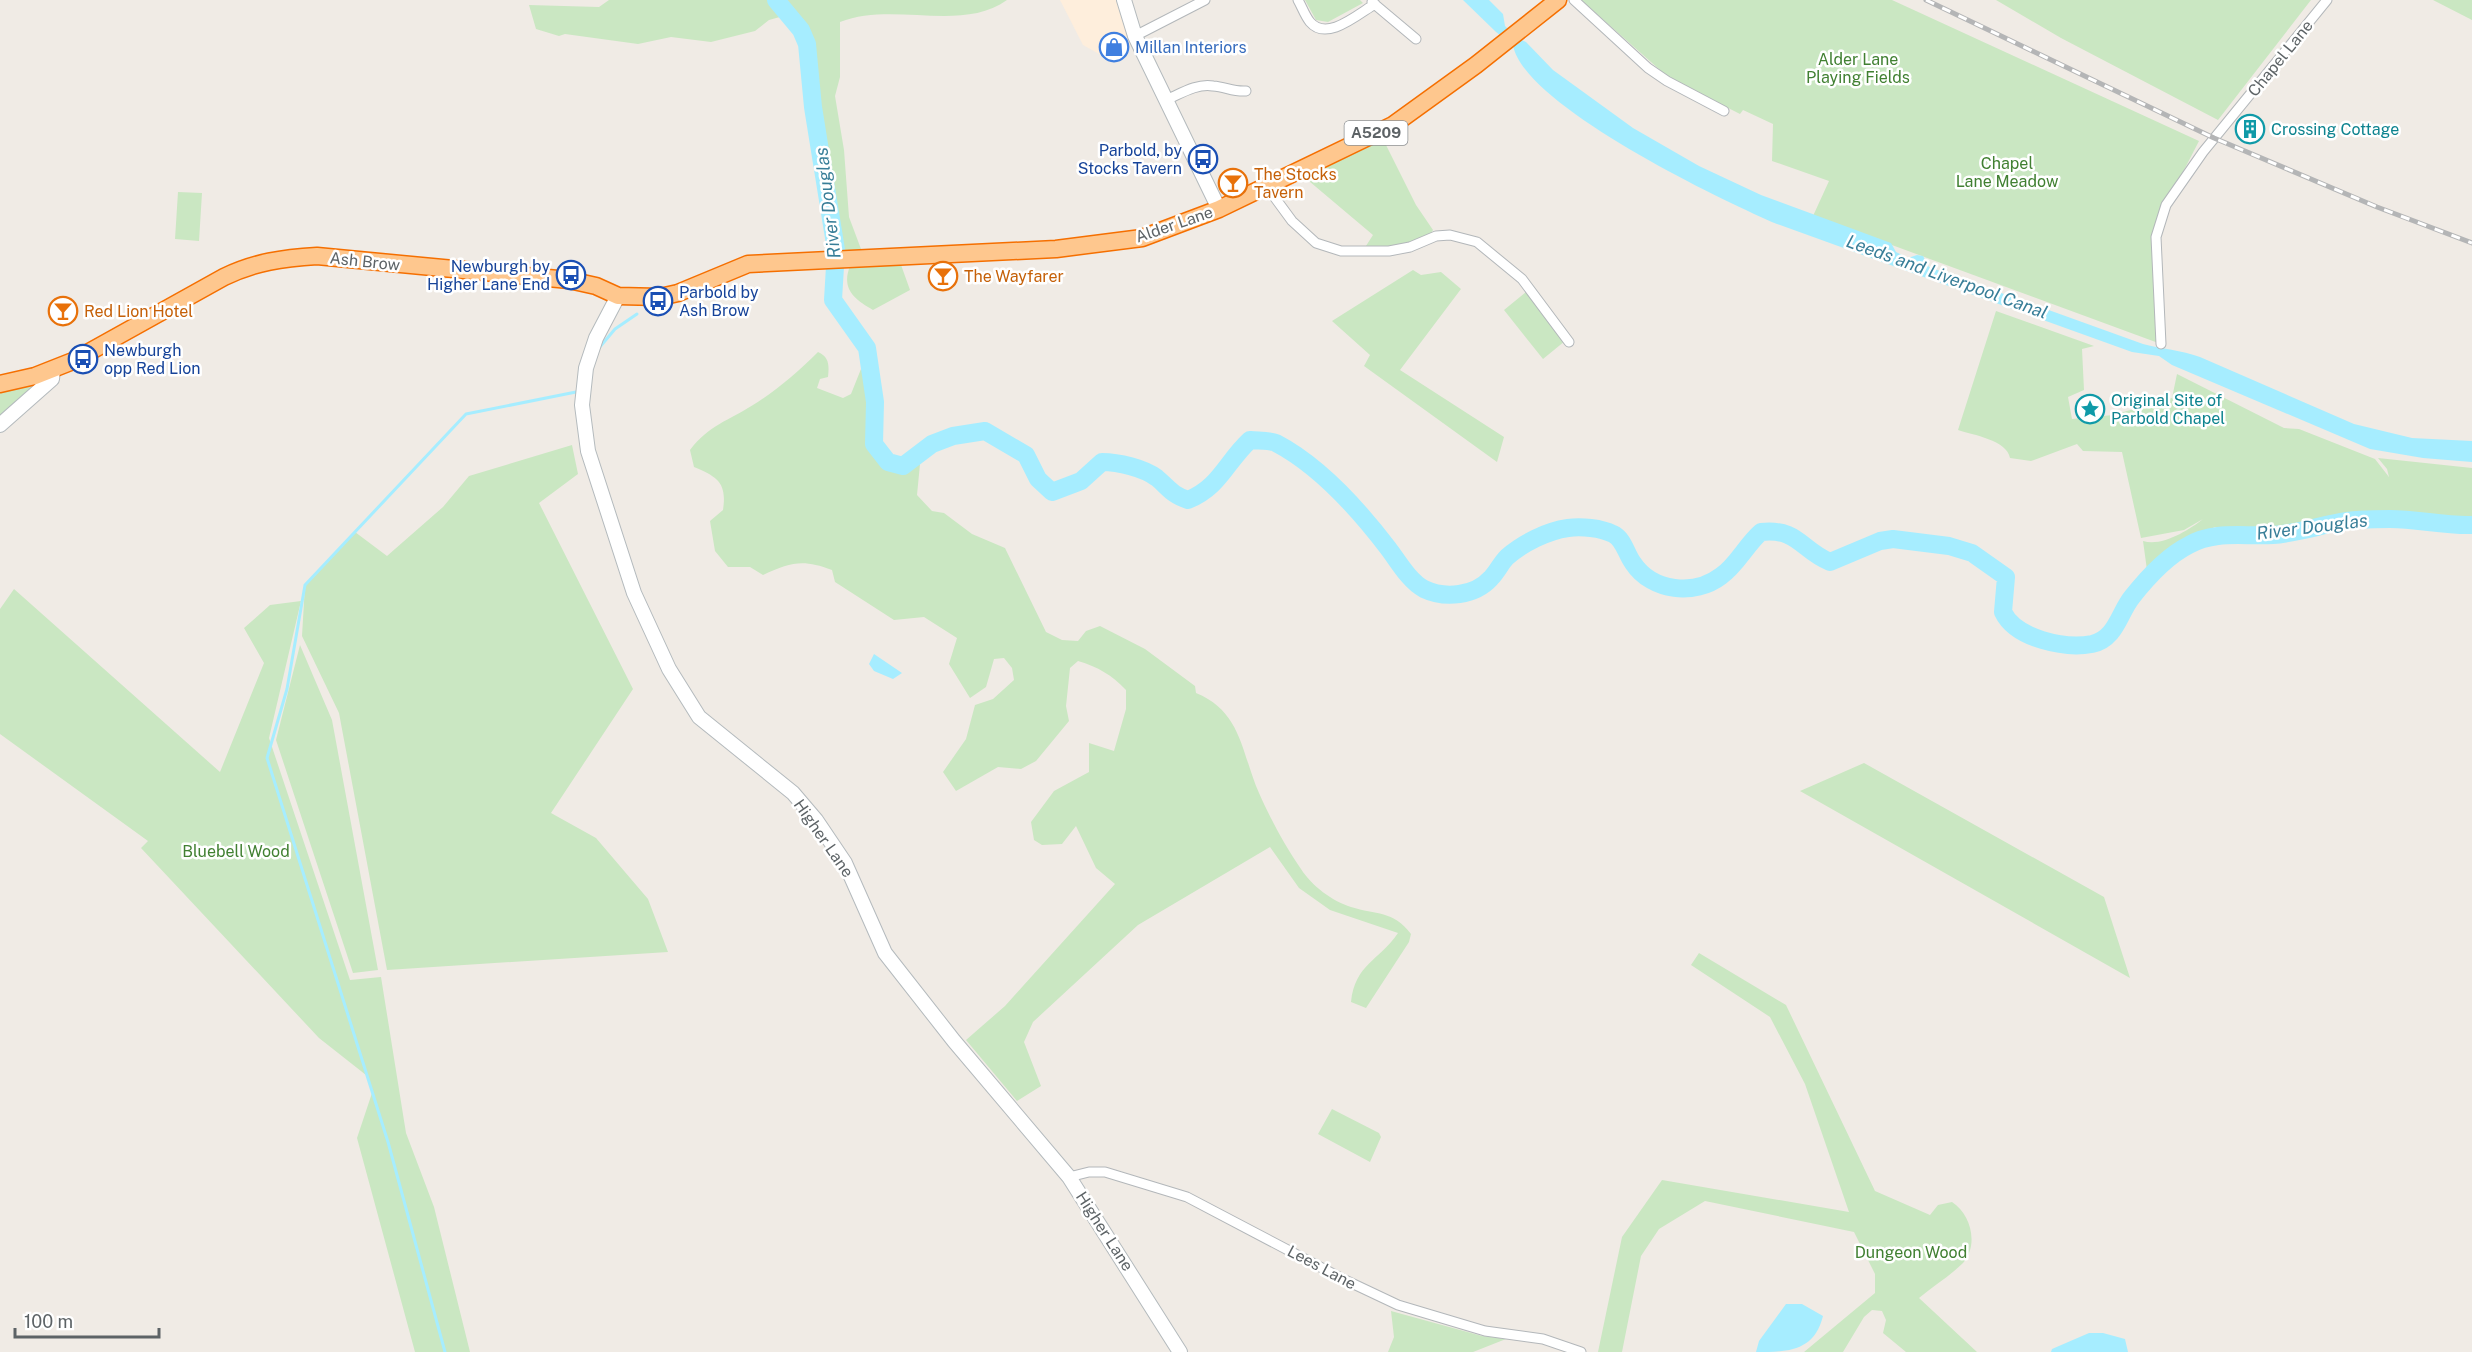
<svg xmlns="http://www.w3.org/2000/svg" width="2472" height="1352" font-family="'Public Sans',sans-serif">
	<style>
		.commercial { fill: #feeedc }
		.green { fill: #cae7c2 }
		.water { fill: #a6edff }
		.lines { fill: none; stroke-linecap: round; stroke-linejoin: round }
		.stream { stroke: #a6edff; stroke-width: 3 }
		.river { stroke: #a6edff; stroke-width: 18 }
		.street-casing { stroke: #b3b7ba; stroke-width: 11 }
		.secondary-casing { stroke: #b4babd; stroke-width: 16 }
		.highway-casing { stroke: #f56f00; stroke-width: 19 }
		.street { stroke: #fff; stroke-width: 9 }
		.secondary { stroke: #fff; stroke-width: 14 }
		.highway { stroke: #fec78e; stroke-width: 16 }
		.rail-casing { stroke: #b4b5b6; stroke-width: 5 }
		.rail { stroke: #fff; stroke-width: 3; stroke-dasharray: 9; stroke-linecap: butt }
		.labels { text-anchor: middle; stroke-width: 5; stroke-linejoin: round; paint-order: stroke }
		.shield { fill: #fff; stroke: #8e9294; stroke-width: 1.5 }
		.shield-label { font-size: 15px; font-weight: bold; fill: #5d6366 }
		.shop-label { font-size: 16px; fill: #366cbe; stroke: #fff; text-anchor: start }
		.street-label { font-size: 16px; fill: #5d6366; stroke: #fff }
		.park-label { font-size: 16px; fill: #418032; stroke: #fff }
		.culture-label { font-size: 16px; fill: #0d838f; stroke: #fff; text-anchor: start }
		.transit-label { font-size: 16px; fill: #164399; stroke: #fff; text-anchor: end }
		.food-label { font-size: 16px; fill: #c56008; stroke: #fff; text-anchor: start }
		.water-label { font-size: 18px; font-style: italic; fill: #387e98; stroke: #fff }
	</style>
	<rect width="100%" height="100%" fill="#f0ebe5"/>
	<!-- commercial -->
	<path class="commercial" d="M1060 0H1120L1135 44 1101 55 1083 45Z"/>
	<!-- green -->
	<path class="green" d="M609 0H1007C961 33 893 1 840 22V77L835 96 844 150 849 217 864 257 836 258 807 44C801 30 793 17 781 7L787 15 769 20 755 31 711 42 671 37 638 44 565 34 559 36 536 29 529 5 599 7Z
		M1305 0H1360L1363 3 1328 22 1316 20Z
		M1581 0H1892L2199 141 2166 205 2156 237 2161 344 1813 216 1829 181 1772 161 1773 124 1743 110 1740 114 1669 78Z
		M1996 0H2311L2218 120 2061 38Z
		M2432 0H2472V20L2433 0Z
		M1383 139 1416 205 1433 230C1425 247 1381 248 1364 249L1373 235 1303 176Z
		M178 192 202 193 199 241 175 239Z
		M900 262 910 290 873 310C854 299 841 289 850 266Z
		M1413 270 1421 275 1441 272 1461 289 1400 370 1504 437 1497 462 1364 366 1370 355 1332 321Z
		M1526 292 1565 341 1543 359 1504 310Z
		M1996 311 2094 346 2082 349 2084 390 2068 397 2072 419 2113 415 2172 398 2177 374 2284 428 2299 429 2375 459 2389 477 2387 469 2378 458 2472 468V519L2363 513 2344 514 2325 522 2241 532 2215 527 2174 545 2147 570 2143 541C2162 547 2189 530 2203 519L2184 530 2141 538 2122 452 2083 451 2077 444 2031 461 2010 458C2007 440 1973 435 1958 430Z
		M818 352C830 357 829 367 828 377L820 379 817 388 843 398 851 394 861 369C882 394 848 454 891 466 899 468 911 465 920 464L917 495 932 511 944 513 972 534 1005 548 1046 632 1062 640 1078 641 1086 631 1100 626 1145 649 1195 686 1196 693C1242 712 1241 752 1259 793 1270 818 1285 846 1301 869 1312 886 1332 901 1351 907 1376 915 1393 910 1411 934L1409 942 1366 1008 1351 1002C1355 964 1379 961 1398 933L1330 910 1299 888 1270 847 1138 925 1033 1022 1024 1042 1041 1086 1017 1101 966 1040 1005 1006 1115 884 1096 868 1076 826 1062 844 1042 845 1034 840 1031 822 1054 791 1089 772V743L1114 751 1126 709V690C1112 675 1098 667 1078 661L1070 668 1066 706 1069 721 1036 761 1021 769 998 767 956 791 943 772 966 739 975 705 993 699 1014 680 1012 668 1004 658 994 659 986 687 970 698 949 664 957 638 924 617 894 620 835 582 832 570C803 559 791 562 763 575L750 567H728L715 551 710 521 723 510C727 483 718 477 694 467L690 450C709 425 728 421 753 405 777 390 798 372 818 352Z
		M39 381 0 420V391Z
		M572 445 578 474 539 503 633 689 551 813 596 838 648 899 668 952 387 970 339 713 302 636 305 585 355 532 387 556 443 507 469 476Z
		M14 589 220 772 264 663 244 628 270 605 301 601 269 738 350 980 381 977 406 1133 434 1207 470 1352H415L357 1138 372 1093 366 1075 319 1038 141 848 148 841 0 734V609Z
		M300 645 332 720 378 970 353 973 276 740Z
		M1864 763 2104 897 2130 978 1800 791Z
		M1699 953 1786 1005 1875 1191 1930 1215 1938 1205 1952 1202C1971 1214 1979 1245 1963 1263 1950 1276 1933 1286 1919 1298L1977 1352H1906L1883 1333 1886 1320 1882 1311 1872 1310 1864 1317 1843 1352H1804L1875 1293V1274L1854 1232 1705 1201 1659 1229 1641 1256 1622 1352H1598L1622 1237 1662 1180 1849 1212 1805 1084 1770 1017 1691 965Z
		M1332 1109 1379 1133 1381 1137 1370 1162 1318 1134Z
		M1391 1311 1482 1336 1506 1339 1473 1352H1388L1394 1337Z"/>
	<!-- water -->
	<path class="water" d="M1463 0H1489L1503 14 1505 26 1517 38 1526 42 1553 70 1633 128 1699 166 1761 195 1891 243 1896 252 1908 258 1917 255 1923 256 1929 267 2143 344C2162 349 2181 350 2200 357L2354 424 2412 438 2472 441V462L2423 458 2370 449 2172 365 2159 356 2132 352 1777 224C1721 200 1523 105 1513 45L1496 32Z
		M874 654 902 673 893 679 874 671 869 664Z
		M1786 1304H1802L1823 1316C1814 1352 1787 1352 1756 1352L1759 1341Z
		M2089 1333H2103L2125 1339 2128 1352H2051L2052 1349Z"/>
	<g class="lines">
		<!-- stream -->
		<path class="stream" d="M599 348 615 329 637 314
			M445 1352 388 1142 267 758 287 689 305 585 466 414 576 392"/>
		<!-- river -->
		<path class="river" d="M776 0 801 30 807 44 813 107 836 250 833 300 867 348 875 402 874 444 888 462 903 466 932 444 953 436 985 431 1026 455 1038 479 1052 492 1081 481 1102 462C1118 462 1144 468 1157 478 1170 489 1171 494 1188 500 1220 487 1226 462 1250 440 1258 441 1269 440 1276 443 1320 466 1359 510 1388 548 1398 561 1409 581 1424 589 1445 599 1475 596 1491 578 1497 572 1501 563 1507 557 1523 543 1547 531 1568 528 1581 526 1601 528 1613 534 1624 539 1626 554 1633 563 1652 592 1695 596 1721 576 1737 565 1746 545 1761 532 1798 528 1801 550 1830 562L1880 541 1893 539 1949 546 1972 553 2006 577 2003 612C2016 639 2065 649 2092 644 2116 639 2119 613 2132 597 2147 578 2167 556 2189 545 2215 530 2245 537 2273 535 2297 533 2318 526 2340 522 2355 519 2375 519 2390 519 2418 519 2444 526 2472 525"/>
		<!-- street casing -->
		<g class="street-casing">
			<path id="street" d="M1298 0C1302 7 1305 16 1310 22 1327 42 1358 14 1375 4
				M1574 0 1648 68 1667 81 1724 111
				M1372 2 1416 39
				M1135 36 1205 0
				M1166 100C1180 94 1197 83 1213 86 1226 87 1233 92 1246 91
				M1267 187 1292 221 1316 243 1341 251H1389L1410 247 1436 236 1450 235 1477 242 1522 279 1569 342
				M2161 344 2156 237 2166 205 2203 152 2327 0
				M1069 1177 1089 1172H1105L1187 1197 1343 1279 1398 1305 1485 1331 1543 1339 1581 1352"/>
		</g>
		<!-- secondary casing -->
		<g class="secondary-casing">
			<path id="secondary" d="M1124 0 1135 36 1219 209
				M618 296 596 338 586 368 582 405 588 451 634 593 669 669 699 717 793 793 816 820 845 863 885 953 954 1041 1069 1177 1180 1352
				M0 425 52 379 53 370"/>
		</g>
		<!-- highway casing -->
		<g class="highway-casing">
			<path id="highway" d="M0 384 35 376 73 361 224 277C255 262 283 258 317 256L569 280 596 286 618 296 660 297 678 293 748 264 1056 249 1142 238 1219 209 1393 125 1476 65 1558 0"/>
		</g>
		<!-- street -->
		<use href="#street" class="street"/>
		<!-- secondary -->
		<use href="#secondary" class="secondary"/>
		<!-- highway -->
		<use href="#highway" class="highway"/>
		<!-- rail casing -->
		<g class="rail-casing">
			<path id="rail" d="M1926 0 2214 138 2377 207 2472 243"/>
		</g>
		<!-- rail -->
		<use href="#rail" class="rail"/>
	</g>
	<!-- icons -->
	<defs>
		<g id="shop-ring" transform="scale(1.5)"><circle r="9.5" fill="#fff" stroke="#3f7fe0" stroke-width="1.5"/><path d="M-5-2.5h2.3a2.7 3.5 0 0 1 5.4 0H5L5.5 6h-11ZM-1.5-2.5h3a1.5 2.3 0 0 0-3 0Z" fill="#3f7fe0"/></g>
		<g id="building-ring" transform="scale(1.5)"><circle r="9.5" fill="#fff" stroke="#0f9aa8" stroke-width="1.5"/><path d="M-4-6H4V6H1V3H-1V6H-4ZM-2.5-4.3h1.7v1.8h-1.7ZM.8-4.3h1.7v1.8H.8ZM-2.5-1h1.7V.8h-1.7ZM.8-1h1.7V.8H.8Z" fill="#0f9aa8"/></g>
		<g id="bus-ring" transform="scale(1.5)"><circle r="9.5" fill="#fff" stroke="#1a4fb4" stroke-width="1.5"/><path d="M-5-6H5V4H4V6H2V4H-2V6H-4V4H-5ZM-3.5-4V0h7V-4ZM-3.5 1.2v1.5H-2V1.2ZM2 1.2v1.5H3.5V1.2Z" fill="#1a4fb4"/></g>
		<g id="bar-ring" transform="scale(1.5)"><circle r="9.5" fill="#fff" stroke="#e8710a" stroke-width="1.5"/><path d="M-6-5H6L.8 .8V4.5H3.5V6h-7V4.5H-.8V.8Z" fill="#e8710a"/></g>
		<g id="sight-ring" transform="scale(1.5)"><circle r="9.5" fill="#fff" stroke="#0f9aa8" stroke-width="1.5"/><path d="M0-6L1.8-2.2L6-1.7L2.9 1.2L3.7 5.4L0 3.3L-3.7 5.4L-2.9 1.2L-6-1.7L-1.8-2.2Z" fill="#0f9aa8"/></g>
	</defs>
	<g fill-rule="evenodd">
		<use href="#shop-ring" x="1114" y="47"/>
		<use href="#building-ring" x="2250" y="129"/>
		<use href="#bus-ring" x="1203" y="159"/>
		<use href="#bar-ring" x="1233" y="183"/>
		<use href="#bus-ring" x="571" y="275"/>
		<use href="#bar-ring" x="943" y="276"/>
		<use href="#bus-ring" x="658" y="301"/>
		<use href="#bar-ring" x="63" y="311"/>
		<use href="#bus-ring" x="83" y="359"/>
		<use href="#sight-ring" x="2090" y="409"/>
	</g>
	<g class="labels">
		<!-- shield labels -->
		<rect class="shield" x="1344.5" y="121" width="63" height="24" rx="4.5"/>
		<g class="shield-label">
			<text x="1376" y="138">A5209</text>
		</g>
		<!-- shop labels -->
		<g class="shop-label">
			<text x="1135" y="53">Millan Interiors</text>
		</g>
		<!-- street labels -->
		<g class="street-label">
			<text transform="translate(2280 58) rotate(-51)" y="6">Chapel Lane</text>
			<text transform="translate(1174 224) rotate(-19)" y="6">Alder Lane</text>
			<text transform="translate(365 261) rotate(6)" y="6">Ash Brow</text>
			<text transform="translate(824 838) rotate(55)" y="6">Higher Lane</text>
			<text transform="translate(1105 1231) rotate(57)" y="6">Higher Lane</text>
			<text transform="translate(1322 1267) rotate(28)" y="6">Lees Lane</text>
		</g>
		<!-- park labels -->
		<g class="park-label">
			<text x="1858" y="65">Alder Lane<tspan x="1858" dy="18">Playing Fields</tspan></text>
			<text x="2007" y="169">Chapel<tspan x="2007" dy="18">Lane Meadow</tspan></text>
			<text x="236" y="857">Bluebell Wood</text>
			<text x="1911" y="1258">Dungeon Wood</text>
		</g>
		<!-- culture labels -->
		<g class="culture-label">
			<text x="2271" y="135">Crossing Cottage</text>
			<text x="2111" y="406">Original Site of<tspan x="2111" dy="18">Parbold Chapel</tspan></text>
		</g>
		<!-- transit labels -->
		<g class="transit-label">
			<text x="1182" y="156">Parbold, by<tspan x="1182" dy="18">Stocks Tavern</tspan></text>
			<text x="550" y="272">Newburgh by<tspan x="550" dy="18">Higher Lane End</tspan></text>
			<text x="679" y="298" text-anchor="start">Parbold by<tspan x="679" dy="18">Ash Brow</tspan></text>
			<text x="104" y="356" text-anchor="start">Newburgh<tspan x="104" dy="18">opp Red Lion</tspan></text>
		</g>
		<!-- food labels -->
		<g class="food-label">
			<text x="1254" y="180">The Stocks<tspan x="1254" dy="18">Tavern</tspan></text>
			<text x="964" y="282">The Wayfarer</text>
			<text x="84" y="317">Red Lion Hotel</text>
		</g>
		<!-- water labels -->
		<g class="water-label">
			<text transform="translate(828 203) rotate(-97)" y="6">River Douglas</text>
			<text transform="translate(1947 277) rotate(20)" y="6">Leeds and Liverpool Canal</text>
			<text transform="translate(2312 527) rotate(-7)" y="6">River Douglas</text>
		</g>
	</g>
	<!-- scale -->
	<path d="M15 1328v9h144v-9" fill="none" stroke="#5d6366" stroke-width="3"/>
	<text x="24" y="1328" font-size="18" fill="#5d6366" stroke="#ffffff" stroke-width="4.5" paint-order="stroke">100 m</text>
</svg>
